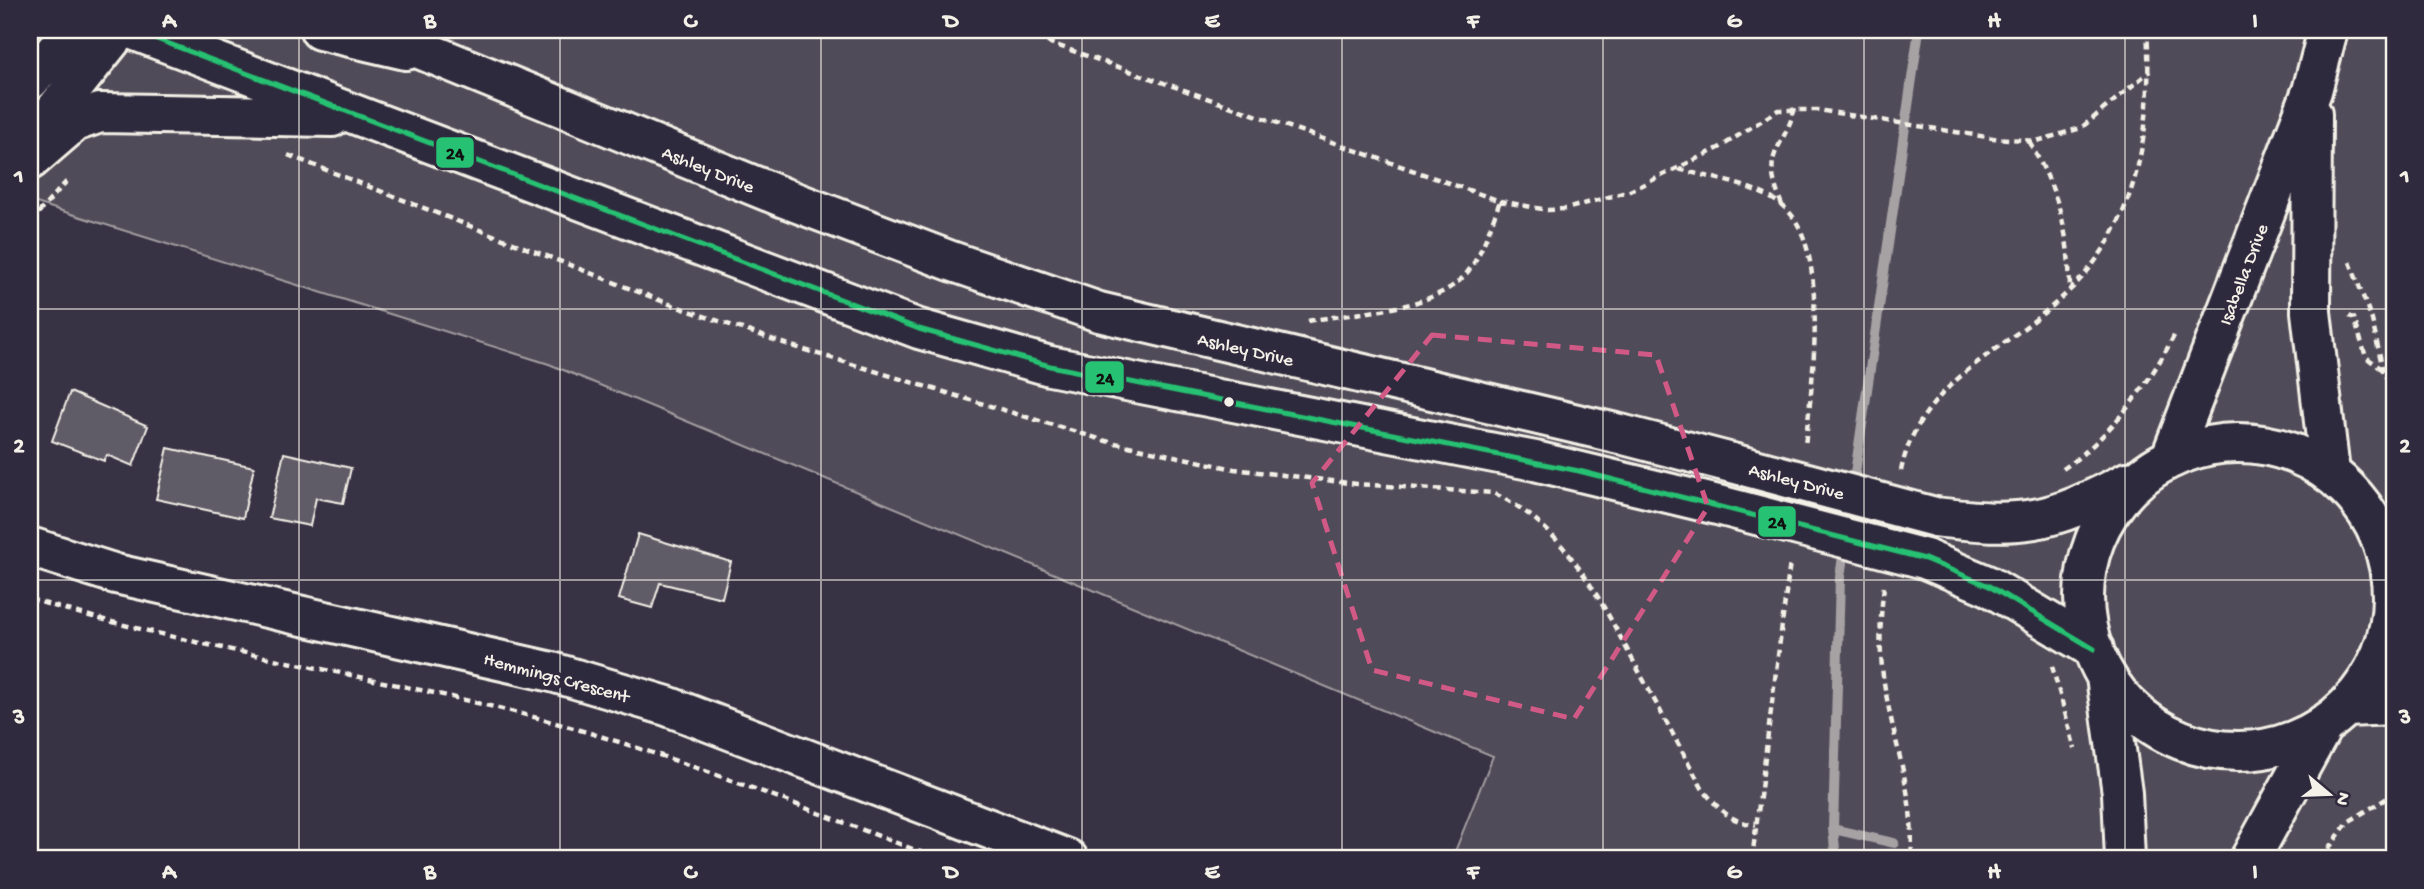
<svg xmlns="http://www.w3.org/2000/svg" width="2424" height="889" font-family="'Gochi Hand',sans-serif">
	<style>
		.green { fill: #504b59; stroke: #a29ea0; stroke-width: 2 }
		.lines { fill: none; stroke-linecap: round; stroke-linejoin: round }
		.stream { stroke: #a6a2a4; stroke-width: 10 }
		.building { fill: #5f5c67; stroke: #f4f1e8; stroke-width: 2 }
		.minor-casing { stroke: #f4f1e8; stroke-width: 44 }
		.major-casing { stroke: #f4f1e8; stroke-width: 44 }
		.path { stroke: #f4f1e8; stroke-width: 4.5; stroke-dasharray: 7 5; stroke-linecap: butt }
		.minor { stroke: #2f2a3d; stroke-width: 38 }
		.major { stroke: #2f2a3d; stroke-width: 38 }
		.major-bridge-casing { stroke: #f4f1e8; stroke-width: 44; stroke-linecap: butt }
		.major-bridge { stroke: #2f2a3d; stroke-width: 38 }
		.bus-1-casing { stroke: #2f2a3d; stroke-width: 10 }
		.bus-1 { stroke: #26c172; stroke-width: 5 }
		.marked { fill: none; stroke: #d15985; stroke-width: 5; stroke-dasharray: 14 9; stroke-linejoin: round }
		.grid { fill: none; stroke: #f4f1e8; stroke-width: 2; stroke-opacity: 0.55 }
		.bus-dot { fill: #f4f1e8; stroke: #2f2a3d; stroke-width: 2.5 }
		.labels { text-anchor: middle; stroke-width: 7; stroke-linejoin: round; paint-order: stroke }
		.street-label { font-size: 19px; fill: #f4f1e8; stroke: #2f2a3d }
		.line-badge { stroke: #2f2a3d; stroke-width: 2.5 }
		.pale-badge-label { font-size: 19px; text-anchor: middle; font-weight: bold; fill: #111 }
		.neatline { fill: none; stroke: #f4f1e8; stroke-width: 2.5 }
		.grid-label { font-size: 23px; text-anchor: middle; font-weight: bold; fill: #f4f1e8 }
	</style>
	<rect width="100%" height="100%" fill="#373244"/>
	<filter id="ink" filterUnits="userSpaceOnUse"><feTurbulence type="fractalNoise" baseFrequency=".0143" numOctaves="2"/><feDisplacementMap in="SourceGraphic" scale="14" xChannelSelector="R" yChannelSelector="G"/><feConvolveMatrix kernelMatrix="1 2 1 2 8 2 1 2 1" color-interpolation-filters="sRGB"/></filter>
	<g filter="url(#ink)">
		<!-- green -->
		<path class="green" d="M30 30H2394V859H1452L1493 756 549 364 30 201Z"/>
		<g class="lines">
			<!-- stream -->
			<path class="stream" d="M1833 829 1894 843
				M1836 859 1833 829 1840 577 1919 30"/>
		</g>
		<!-- building -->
		<path class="building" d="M70 392 148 426 133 466 107 455 104 461 52 441Z
			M168 448 254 467 243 518 156 499Z
			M284 453 351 468 343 503 316 498 310 526 269 518Z
			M638 534 731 562 722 598 660 583 652 608 619 599Z"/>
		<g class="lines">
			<!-- minor casing -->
			<g class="minor-casing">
				<path id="minor" d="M320 30 406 50
					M30 80 74 30
					M30 142 119 30
					M30 547 116 574 552 672 667 706 1068 859"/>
			</g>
			<!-- major casing -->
			<g class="major-casing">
				<path id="major" d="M133 30 919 329 1050 366 1535 461 1722 506
					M373 30 782 197 951 261 1099 312 1624 435 1732 463
					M2312 114 2311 312 2330 472
					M30 160 74 122 100 113 332 117
					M2084 597a154 154 0 1 1 308 0a154 154 0 1 1-308 0Z
					M2171 457 2312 91 2328 30
					M1935 517C2023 527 2048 524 2127 482
					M1925 559 1989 586 2094 649
					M2106 677 2122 793 2125 859
					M2346 707 2394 705
					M2250 859 2324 724"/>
			</g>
			<!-- path -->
			<path class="path" d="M1013 30 1500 201 1547 210 1566 209 1630 191 1719 148 1778 110H1818L1993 138 2037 141 2081 128 2150 71
				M2029 142C2059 192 2069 231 2070 290
				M288 155 672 305 795 347 1106 441 1234 469 1357 484 1493 493C1566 526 1600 600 1636 666 1658 707 1680 747 1702 788 1718 809 1730 822 1756 825
				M1679 169C1713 179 1756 184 1784 207 1831 246 1812 389 1805 445
				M1782 205C1760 150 1781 156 1795 108
				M30 222 67 181
				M2350 262 2372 320 2383 370 2394 391
				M2349 316 2354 318 2366 357 2383 370
				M1308 321C1355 312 1434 311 1466 274 1482 255 1491 224 1500 201
				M2063 469C2111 436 2150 383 2176 332
				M1901 471C1919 380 2010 349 2070 290 2140 222 2153 123 2147 30
				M1884 587C1879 622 1879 659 1886 694 1896 750 1916 802 1911 859
				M30 599C194 649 364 673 530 716 670 753 804 808 939 859
				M2052 666 2075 749
				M2160 855 2180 859
				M1752 859 1790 562
				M2321 859 2348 822 2394 794"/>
			<!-- minor -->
			<use href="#minor" class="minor"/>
			<!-- major -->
			<use href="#major" class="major"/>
			<!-- major-bridge casing -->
			<g class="major-bridge-casing">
				<path id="major-bridge" d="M1732 463 1935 517
					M1722 506 1925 559"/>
			</g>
			<!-- major-bridge -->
			<use href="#major-bridge" class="major-bridge"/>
			<!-- bus-1 casing -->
			<g class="bus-1-casing">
				<path id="bus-1" d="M133 30 919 329 1050 366 1579 471 1925 559 1989 586 2094 649"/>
			</g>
			<!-- bus-1 -->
			<use href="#bus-1" class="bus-1"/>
		</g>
	</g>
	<!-- marked area -->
	<path class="marked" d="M1432 335 1656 355 1708 507 1574 719 1372 670 1312 483Z"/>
	<!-- grid -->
	<path class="grid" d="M299 30V859M560 30V859M821 30V859M1082 30V859M1342 30V859M1603 30V859M1864 30V859M2125 30V859M30 309H2394M30 580H2394"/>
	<!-- markers -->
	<circle class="bus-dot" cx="1229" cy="402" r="6"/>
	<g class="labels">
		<!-- street labels -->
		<g class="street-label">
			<text transform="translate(709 168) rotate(22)" y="7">Ashley Drive</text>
			<text transform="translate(2242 274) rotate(-69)" y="7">Isabella Drive</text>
			<text transform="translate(1246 348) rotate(13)" y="7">Ashley Drive</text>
			<text transform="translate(1797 480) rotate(15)" y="7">Ashley Drive</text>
			<text transform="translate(557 676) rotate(15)" y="7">Hemmings Crescent</text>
		</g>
	</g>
	<g class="line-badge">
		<rect x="435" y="136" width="40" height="33" rx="7" fill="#26c172"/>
		<rect x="1084" y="360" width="41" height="34" rx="7" fill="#26c172"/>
		<rect x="1757" y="505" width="40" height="33" rx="7" fill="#26c172"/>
	</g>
	<g class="pale-badge-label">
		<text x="455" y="159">24</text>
		<text x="1105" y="384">24</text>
		<text x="1777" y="528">24</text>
	</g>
	<!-- margin -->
	<rect width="2424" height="889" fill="none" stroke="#2f2a3d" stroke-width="77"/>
	<!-- north arrow -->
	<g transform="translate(2329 794) rotate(109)" stroke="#2f2a3d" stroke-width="5" paint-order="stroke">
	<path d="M0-5L12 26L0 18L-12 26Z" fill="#f4f1e8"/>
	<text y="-10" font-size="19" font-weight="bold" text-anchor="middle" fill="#f4f1e8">N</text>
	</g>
	<rect x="38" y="38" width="2348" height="812" class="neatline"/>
	<g class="grid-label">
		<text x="169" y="27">A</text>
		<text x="430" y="27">B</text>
		<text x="690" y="27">C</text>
		<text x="951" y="27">D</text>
		<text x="1212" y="27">E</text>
		<text x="1473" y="27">F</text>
		<text x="1734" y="27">G</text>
		<text x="1994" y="27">H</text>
		<text x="2255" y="27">I</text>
		<text x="19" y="182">1</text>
		<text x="2405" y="182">1</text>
		<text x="19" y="452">2</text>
		<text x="2405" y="452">2</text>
		<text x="19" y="723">3</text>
		<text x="2405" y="723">3</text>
		<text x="169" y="878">A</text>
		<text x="430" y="878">B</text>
		<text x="690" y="878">C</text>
		<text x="951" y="878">D</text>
		<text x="1212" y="878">E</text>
		<text x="1473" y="878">F</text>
		<text x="1734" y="878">G</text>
		<text x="1994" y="878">H</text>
		<text x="2255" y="878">I</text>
	</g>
</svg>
